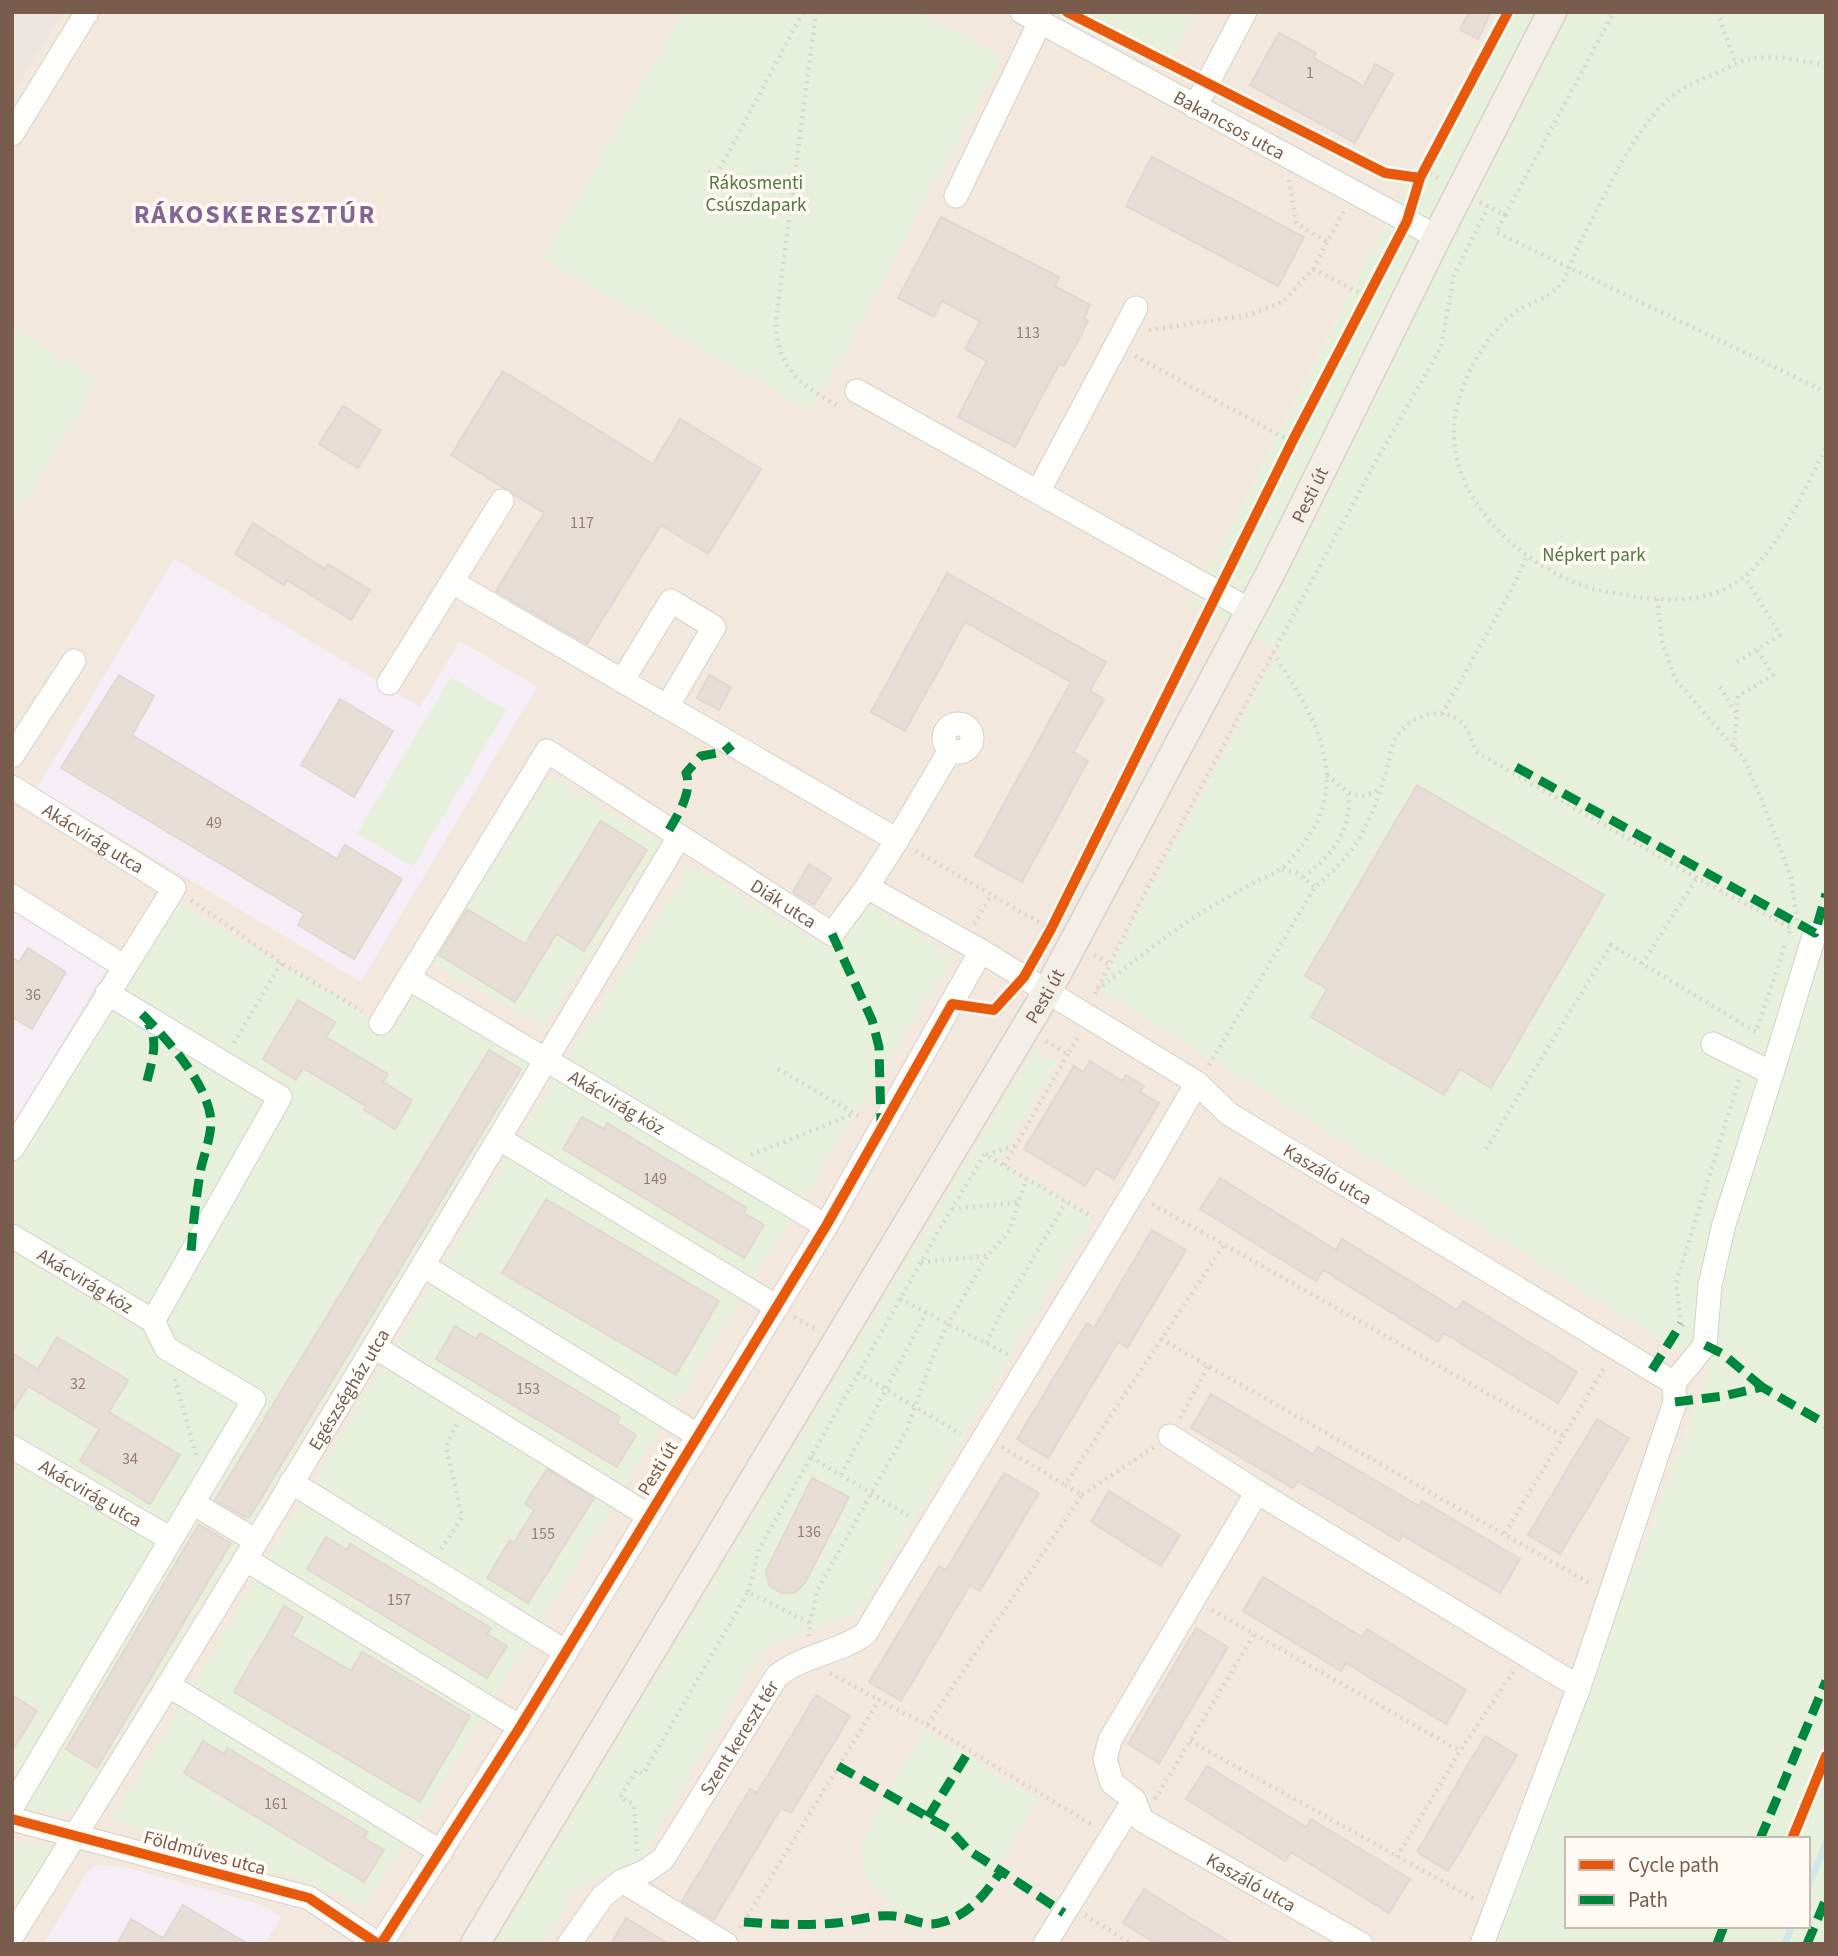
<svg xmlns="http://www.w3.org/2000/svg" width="1838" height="1956" font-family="'Source Sans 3',sans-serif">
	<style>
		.residential { fill: #f2e8de }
		.industrial { fill: #ede5e0 }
		.education { fill: #f6eef6 }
		.green { fill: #e7f0db; fill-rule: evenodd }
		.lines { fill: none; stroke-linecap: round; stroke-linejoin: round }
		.stream { stroke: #d0e8ea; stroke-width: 7 }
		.building { fill: #e6ded7; stroke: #e2d8d2; stroke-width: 2 }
		.minor-casing { stroke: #d7d1cb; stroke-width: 25 }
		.major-casing { stroke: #dad1cc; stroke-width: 31 }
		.path { stroke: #dcd5d0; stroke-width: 4.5; stroke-dasharray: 2 5; stroke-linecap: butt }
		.minor { stroke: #fefefd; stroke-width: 23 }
		.major { stroke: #f3eee8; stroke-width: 28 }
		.quiet { stroke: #00873e; stroke-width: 9; stroke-dasharray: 18 9; stroke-linecap: butt }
		.cycleway-casing { stroke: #fffaf3; stroke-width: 15 }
		.cycleway { stroke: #e8590c; stroke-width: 10 }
		.labels { text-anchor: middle; stroke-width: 7; stroke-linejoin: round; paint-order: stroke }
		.number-label { font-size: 16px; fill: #977e72 }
		.street-label { font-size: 19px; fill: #7a5c4d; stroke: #fffaf3 }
		.park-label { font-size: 19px; fill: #537a41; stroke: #fffaf3 }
		.district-label { font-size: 26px; font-weight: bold; letter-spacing: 2px; fill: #846695; stroke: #fffaf3 }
	</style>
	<rect width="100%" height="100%" fill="#f9f5f0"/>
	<!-- residential -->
	<path class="residential" d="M12 12H1498L1379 237 1191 605 1279 651 1097 988 1710 1371 1491 1944H12Z"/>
	<!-- industrial -->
	<path class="industrial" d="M12 12H63L12 93Z"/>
	<!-- education -->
	<path class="education" d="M174 559 420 707 460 641 537 687 361 982 37 788Z
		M12 908 106 969 12 1126Z
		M97 1865 124 1867 252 1902 267 1908 281 1917 265 1944H44L87 1872Z"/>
	<!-- green -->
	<path class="green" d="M682 12H917L1003 56 812 412 543 259Z
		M1083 12H1197L1172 58Z
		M1498 12H1826V1944H1491L1710 1371 1097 988 1278 651 1191 605 1379 237ZM1567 1839H1808V1926H1567Z
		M12 327 99 379 13 520 12 519Z
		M451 677 506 710 413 867 357 833Z
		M550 775 660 842 544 1027 431 963Z
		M691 865 835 952 869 904 954 956 365 1906 298 1879 111 1820 573 1048Z
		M179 903 394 1030 414 993 531 1065 76 1809 57 1815 12 1801V1166Z
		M1034 1048 1058 1063 1000 1160 1094 1215 860 1612 765 1647 642 1858 576 1889 542 1944H494Z
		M925 1730 1038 1799C1023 1824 1009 1848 993 1872 987 1883 980 1895 971 1903 924 1944 849 1898 864 1837 868 1822 878 1808 886 1794 899 1773 912 1751 925 1730Z
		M12 1839 58 1850 12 1923Z"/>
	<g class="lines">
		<!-- stream -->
		<path class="stream" d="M1808 1886 1826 1843
			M1785 1944 1792 1926"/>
	</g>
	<!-- building -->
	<path class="building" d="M1469 12H1491L1478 39 1460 30Z
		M1279 33 1316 53 1314 58 1364 86 1375 64 1393 74 1355 143 1250 85Z
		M1152 157 1304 237 1278 286 1126 206Z
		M941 217 1059 277 1055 286 1090 305 1084 318 1088 321 1077 343 1064 366 1059 364 1015 447 958 417 987 361 965 349 980 321 942 301 934 317 898 298Z
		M503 371 653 464 680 419 761 469 708 554 661 525 587 644 496 591 544 513 451 455Z
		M343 406 381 430 358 468 319 444Z
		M253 523 325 569 328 564 370 590 351 620 287 580 284 585 235 554Z
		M947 573 1106 662 1090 691 1104 699 1073 752 1088 761 1022 882 975 856 1071 682 965 622 905 731 871 712Z
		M119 675 154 696 132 735 337 859 345 845 402 879 354 959 298 925 304 914 61 768Z
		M709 675 731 687 719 710 697 698Z
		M340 699 393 731 354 797 301 765Z
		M1417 785 1604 895 1491 1088 1460 1069 1444 1095 1311 1017 1327 989 1305 976Z
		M601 821 647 850 584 951 556 934 515 1002 439 955 467 909 525 944Z
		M809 864 831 878 814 905 793 892Z
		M28 948 66 972 32 1029 12 1017V958L19 962Z
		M298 1000 335 1022 326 1037 388 1074 383 1082 412 1100 395 1129 364 1110 366 1106 303 1068 296 1080 263 1059Z
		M489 1050 521 1069 249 1518 247 1516 246 1518 215 1500Z
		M1090 1061 1122 1081 1126 1075 1144 1086 1140 1092 1159 1103 1114 1179 1096 1168 1085 1186 1024 1149 1074 1066 1083 1072Z
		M582 1117 604 1129 607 1123 747 1208 744 1213 764 1225 744 1258 563 1149Z
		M1220 1178 1336 1250 1342 1239 1457 1310 1463 1301 1577 1372 1558 1403 1444 1333 1438 1342 1323 1270 1316 1281 1200 1209Z
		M546 1199 719 1301 676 1375 502 1273Z
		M1152 1230 1186 1250 1127 1348 1118 1342 1048 1458 1017 1439 1087 1323 1094 1328Z
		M455 1326 476 1339 480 1333 620 1417 617 1423 636 1435 617 1467 436 1359Z
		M57 1337 128 1380 109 1412 180 1455 150 1504 80 1461 99 1429 28 1386 12 1412V1353L38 1369Z
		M1211 1394 1313 1454 1318 1447 1419 1506 1422 1501 1520 1559 1500 1593 1402 1535 1399 1541 1298 1481 1293 1488 1191 1428Z
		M1597 1419 1629 1438 1560 1554 1528 1535Z
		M547 1469 594 1498 528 1603 487 1578 510 1540 514 1543 534 1510 525 1504Z
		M1004 1473 1039 1493 980 1591 970 1585 901 1701 869 1682 939 1566 946 1570Z
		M812 1478 849 1497 805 1583 795 1593H781L769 1585 766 1571Z
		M1109 1491 1180 1535 1161 1566 1091 1522Z
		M199 1524 231 1543 97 1768 66 1749Z
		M326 1537 347 1550 350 1544 491 1628 487 1634 507 1646 487 1678 307 1569Z
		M1263 1577 1362 1637 1367 1629 1466 1690 1446 1724 1346 1663 1341 1671 1243 1611Z
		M284 1606 303 1617 292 1636 351 1671 362 1652 470 1716 420 1802 234 1692Z
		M1196 1628 1228 1647 1159 1763 1128 1744Z
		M12 1695 37 1711 12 1751Z
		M816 1695 850 1716 791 1813 781 1808 714 1920 682 1901 750 1789 757 1793Z
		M1485 1736 1517 1755 1448 1871 1417 1852Z
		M203 1741 224 1754 227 1748 368 1832 364 1838 384 1850 364 1882 184 1773Z
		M1207 1766 1306 1827 1311 1819 1410 1879 1389 1913 1291 1852 1285 1861 1186 1799Z
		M1144 1889 1192 1919 1233 1944H1157L1147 1938 1123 1923Z
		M183 1905 248 1944H117L131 1919 163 1938Z
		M626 1918 669 1944H611Z"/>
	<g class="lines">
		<!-- minor casing -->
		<g class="minor-casing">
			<g id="minor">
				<path id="s1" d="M1022 12 1437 237"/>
				<path d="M1195 107 1245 12"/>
				<path d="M12 134 87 12"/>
				<path d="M956 196 1040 22"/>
				<path d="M857 391 1251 611"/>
				<path d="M1038 492 1136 308"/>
				<path d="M452 582 897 840"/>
				<path d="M622 681 671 601 714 627 667 707"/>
				<path d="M389 683 502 501"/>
				<circle cx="958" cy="738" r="14"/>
				<path d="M12 756 74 661"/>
				<path id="s2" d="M12 787 174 888 12 1149"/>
				<path d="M867 887 897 840 950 750"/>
				<path d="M12 896 125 967"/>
				<path id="s3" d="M408 978 826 1226"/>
				<path d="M107 993 280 1097 153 1321"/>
				<path id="s4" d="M381 1023 547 751 832 934 867 887 981 951 1197 1083 1229 1114 1674 1383 1675 1402 1579 1687 1482 1944"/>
				<path d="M1772 1073 1815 933"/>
				<path d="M500 1139 777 1307"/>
				<path id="s5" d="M12 1236 153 1321 166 1348 254 1400 12 1807"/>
				<path d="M424 1266 697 1435"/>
				<path d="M375 1347 649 1516"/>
				<path d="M1674 1383 1705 1345 1710 1285 1724 1224 1772 1073 1713 1044"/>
				<path d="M1170 1436 1257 1492 1579 1687"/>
				<path id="s6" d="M12 1447 171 1539"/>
				<path d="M291 1482 566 1652"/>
				<path id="s7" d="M1257 1492 1110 1740 1105 1759 1112 1783 1134 1800 1142 1820 1361 1944"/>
				<path d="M193 1503 256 1541"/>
				<path d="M245 1559 520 1727"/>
				<path d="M168 1685 441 1852"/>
				<path d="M12 1819 309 1898 378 1944"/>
				<path d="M622 1881 726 1944"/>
				<path id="s8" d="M12 1936C241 1573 459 1205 679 837"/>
				<path d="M381 1944 520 1727 826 1226 981 951"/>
				<path id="s9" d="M569 1944 603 1896 622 1881 646 1871 663 1859 777 1676C803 1655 838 1653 865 1634L1133 1193 1197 1083"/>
				<path d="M1045 1944 1134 1800"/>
			</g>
		</g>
		<!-- major casing -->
		<g class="major-casing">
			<g id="major">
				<path id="s10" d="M475 1944 1047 992 1270 574 1437 237 1552 12"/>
			</g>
		</g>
		<!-- path -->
		<path class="path" d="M816 12 776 320C776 368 800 385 840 407
			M1717 12 1736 64
			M1826 65C1802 61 1773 54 1748 59 1737 61 1724 70 1713 75 1703 79 1692 83 1682 89 1637 117 1607 194 1581 240 1573 254 1570 272 1560 285 1550 298 1530 302 1517 311 1482 336 1452 394 1454 437 1457 504 1518 559 1576 583 1595 591 1616 593 1636 597 1667 601 1706 602 1734 584 1777 557 1803 492 1826 447
			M1424 170 1442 180
			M708 172 716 176
			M1289 180 1296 223 1327 242
			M794 184 806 185
			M1480 202 1505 215 1496 232 1826 392
			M791 207H775L716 176 803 12
			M747 212 753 198
			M1505 215 1614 12
			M1313 269 1366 296
			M1149 330 1249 315 1283 302 1313 269 1345 209
			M1135 356 1292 442
			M1657 599 1662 641 1675 679 1744 759 1761 798 1791 877 1797 921
			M1737 662 1780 635 1745 577
			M1720 687 1736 713
			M1442 714 1513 587 1527 556
			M1734 747 1738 696 1773 675 1757 650
			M1327 775C1347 791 1355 805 1381 788
			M916 851 1054 931
			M1282 870 1297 873 1315 887
			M1303 877C1331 857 1353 829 1348 793
			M191 900 281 963 362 1011
			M974 924 991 895
			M1094 955 1109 964
			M1642 964 1697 878
			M1097 990C1132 963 1167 934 1204 911 1221 901 1238 891 1255 882 1263 878 1272 875 1279 870 1289 864 1297 852 1304 843 1354 778 1311 710 1273 653
			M1095 994 1155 873 1374 465 1441 347 1454 275 1488 207
			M994 1010 1006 1017
			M1046 1041 1068 1054 1079 1035
			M234 1043 281 963
			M1068 1054 1004 1166 1093 1217
			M1209 1065 1315 887C1336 870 1354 850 1366 826 1376 806 1382 785 1388 765 1390 757 1391 747 1395 739 1407 718 1439 704 1460 721 1470 729 1470 743 1478 753L1697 878 1791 928 1789 933
			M778 1069 862 1118
			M1486 1149 1611 945 1756 1032 1786 942
			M986 1154 1015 1146
			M751 1155 854 1114
			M1152 1204 1563 1436
			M952 1209 1019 1202
			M921 1262 987 1256
			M900 1299 1009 1355
			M794 1317 817 1330
			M1681 1324 1676 1283 1739 1080
			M1161 1339 1591 1584
			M987 1343 1000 1314 1066 1202
			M858 1373 961 1434
			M175 1379 196 1455
			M1180 1418 1208 1366
			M1002 1447 1065 1485
			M811 1457 912 1518
			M841 1475 926 1313
			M1082 1495 1154 1447
			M1505 1533 1605 1367
			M441 1549 462 1517 446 1446 458 1421
			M748 1592 759 1549 942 1225 985 1154 1004 1166
			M1212 1610 1460 1751
			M810 1623 818 1589 907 1429 932 1358 948 1324 987 1256 1010 1230 1026 1179
			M830 1673 879 1700
			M927 1725 1094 1826
			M1190 1741 1476 1900
			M1155 1799 1254 1635
			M637 1851 634 1805 620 1797 637 1770 643 1774 748 1592 810 1623 809 1636
			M1397 1857 1460 1751 1513 1672
			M1085 1915 1132 1944
			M740 1928 879 1700 927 1725 1082 1495 1065 1485 1223 1246"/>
		<!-- minor -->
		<use href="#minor" class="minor"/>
		<!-- major -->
		<use href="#major" class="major"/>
		<!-- quiet -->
		<path class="quiet" d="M1516 767 1815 933 1826 894
			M669 830C678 815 693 791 686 773L701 756 724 752 732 745
			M832 934 872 1020 879 1047 881 1124
			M142 1014C166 1038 209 1085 211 1121 211 1136 205 1152 201 1168 196 1196 193 1225 191 1253
			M147 1081C152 1061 159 1041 148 1023
			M1705 1345 1723 1354 1762 1387
			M1652 1370 1681 1324
			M1675 1402 1724 1396 1762 1387 1826 1424
			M838 1766 949 1829 968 1850 1001 1871
			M928 1817 969 1751
			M1760 1839 1826 1681
			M744 1922C775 1924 805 1926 836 1923 855 1921 874 1914 894 1916 914 1918 924 1929 946 1921 971 1913 987 1892 1001 1871L1064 1913
			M1717 1944 1724 1926
			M1807 1944 1826 1899"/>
		<!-- cycleway casing -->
		<g class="cycleway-casing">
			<path id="cycleway" d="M1067 12 1385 173 1420 178
				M12 1819 309 1898 378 1944
				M1792 1839 1826 1756
				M381 1944 520 1727 826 1226 952 1004 994 1010 1024 977 1051 929 1292 442 1407 221 1420 178 1508 12"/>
		</g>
		<!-- cycleway -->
		<use href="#cycleway" class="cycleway"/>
	</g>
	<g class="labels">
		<!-- number labels -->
		<g class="number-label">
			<text x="1310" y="78">1</text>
			<text x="1028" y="338">113</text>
			<text x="582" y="528">117</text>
			<text x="214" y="828">49</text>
			<text x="33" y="1000">36</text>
			<text x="655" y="1184">149</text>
			<text x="78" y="1389">32</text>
			<text x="528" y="1394">153</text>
			<text x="130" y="1464">34</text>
			<text x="809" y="1537">136</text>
			<text x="543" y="1539">155</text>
			<text x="399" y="1605">157</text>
			<text x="276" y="1809">161</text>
		</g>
		<!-- street labels -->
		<g class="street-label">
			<text dy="7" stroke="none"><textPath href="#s1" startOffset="236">Bakancsos utca</textPath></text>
			<text dy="7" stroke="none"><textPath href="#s10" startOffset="1673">Pesti út</textPath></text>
			<text dy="7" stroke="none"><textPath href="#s2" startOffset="96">Akácvirág utca</textPath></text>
			<text dy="7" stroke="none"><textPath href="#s4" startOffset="600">Diák utca</textPath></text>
			<text dy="7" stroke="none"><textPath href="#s10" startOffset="1106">Pesti út</textPath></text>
			<text dy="7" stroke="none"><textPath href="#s3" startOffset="243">Akácvirág köz</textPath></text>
			<text dy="7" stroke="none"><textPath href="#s4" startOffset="1260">Kaszáló utca</textPath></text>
			<text dy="7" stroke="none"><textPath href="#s5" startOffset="86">Akácvirág köz</textPath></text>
			<text dy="7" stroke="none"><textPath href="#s8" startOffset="642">Egészségház utca</textPath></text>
			<text transform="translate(657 1468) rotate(-59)" y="7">Pesti út</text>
			<text dy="7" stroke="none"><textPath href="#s6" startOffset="91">Akácvirág utca</textPath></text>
			<text dy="7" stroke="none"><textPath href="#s9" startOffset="273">Szent kereszt tér</textPath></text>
			<text transform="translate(205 1852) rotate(15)" y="7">Földműves utca</text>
			<text dy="7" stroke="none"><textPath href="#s7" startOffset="508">Kaszáló utca</textPath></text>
		</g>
		<!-- park labels -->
		<g class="park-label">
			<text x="756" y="189">Rákosmenti<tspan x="756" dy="22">Csúszdapark</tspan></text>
			<text x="1594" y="561">Népkert park</text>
		</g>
		<!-- district labels -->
		<g class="district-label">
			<text x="255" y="223">RÁKOSKERESZTÚR</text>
		</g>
	</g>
	<!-- border -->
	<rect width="1838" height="1956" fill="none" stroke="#7a5c4d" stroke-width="28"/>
	<!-- legend -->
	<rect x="1565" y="1837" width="245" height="91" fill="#fffaf3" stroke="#cabbb1" stroke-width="2"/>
	<rect x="1579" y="1860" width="35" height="10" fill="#e8590c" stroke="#cabbb1" stroke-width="2"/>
	<text x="1628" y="1872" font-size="21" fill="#7a5c4d">Cycle path</text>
	<rect x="1579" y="1895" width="35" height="10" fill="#00873e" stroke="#cabbb1" stroke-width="2"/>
	<text x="1628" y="1907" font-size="21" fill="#7a5c4d">Path</text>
</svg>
